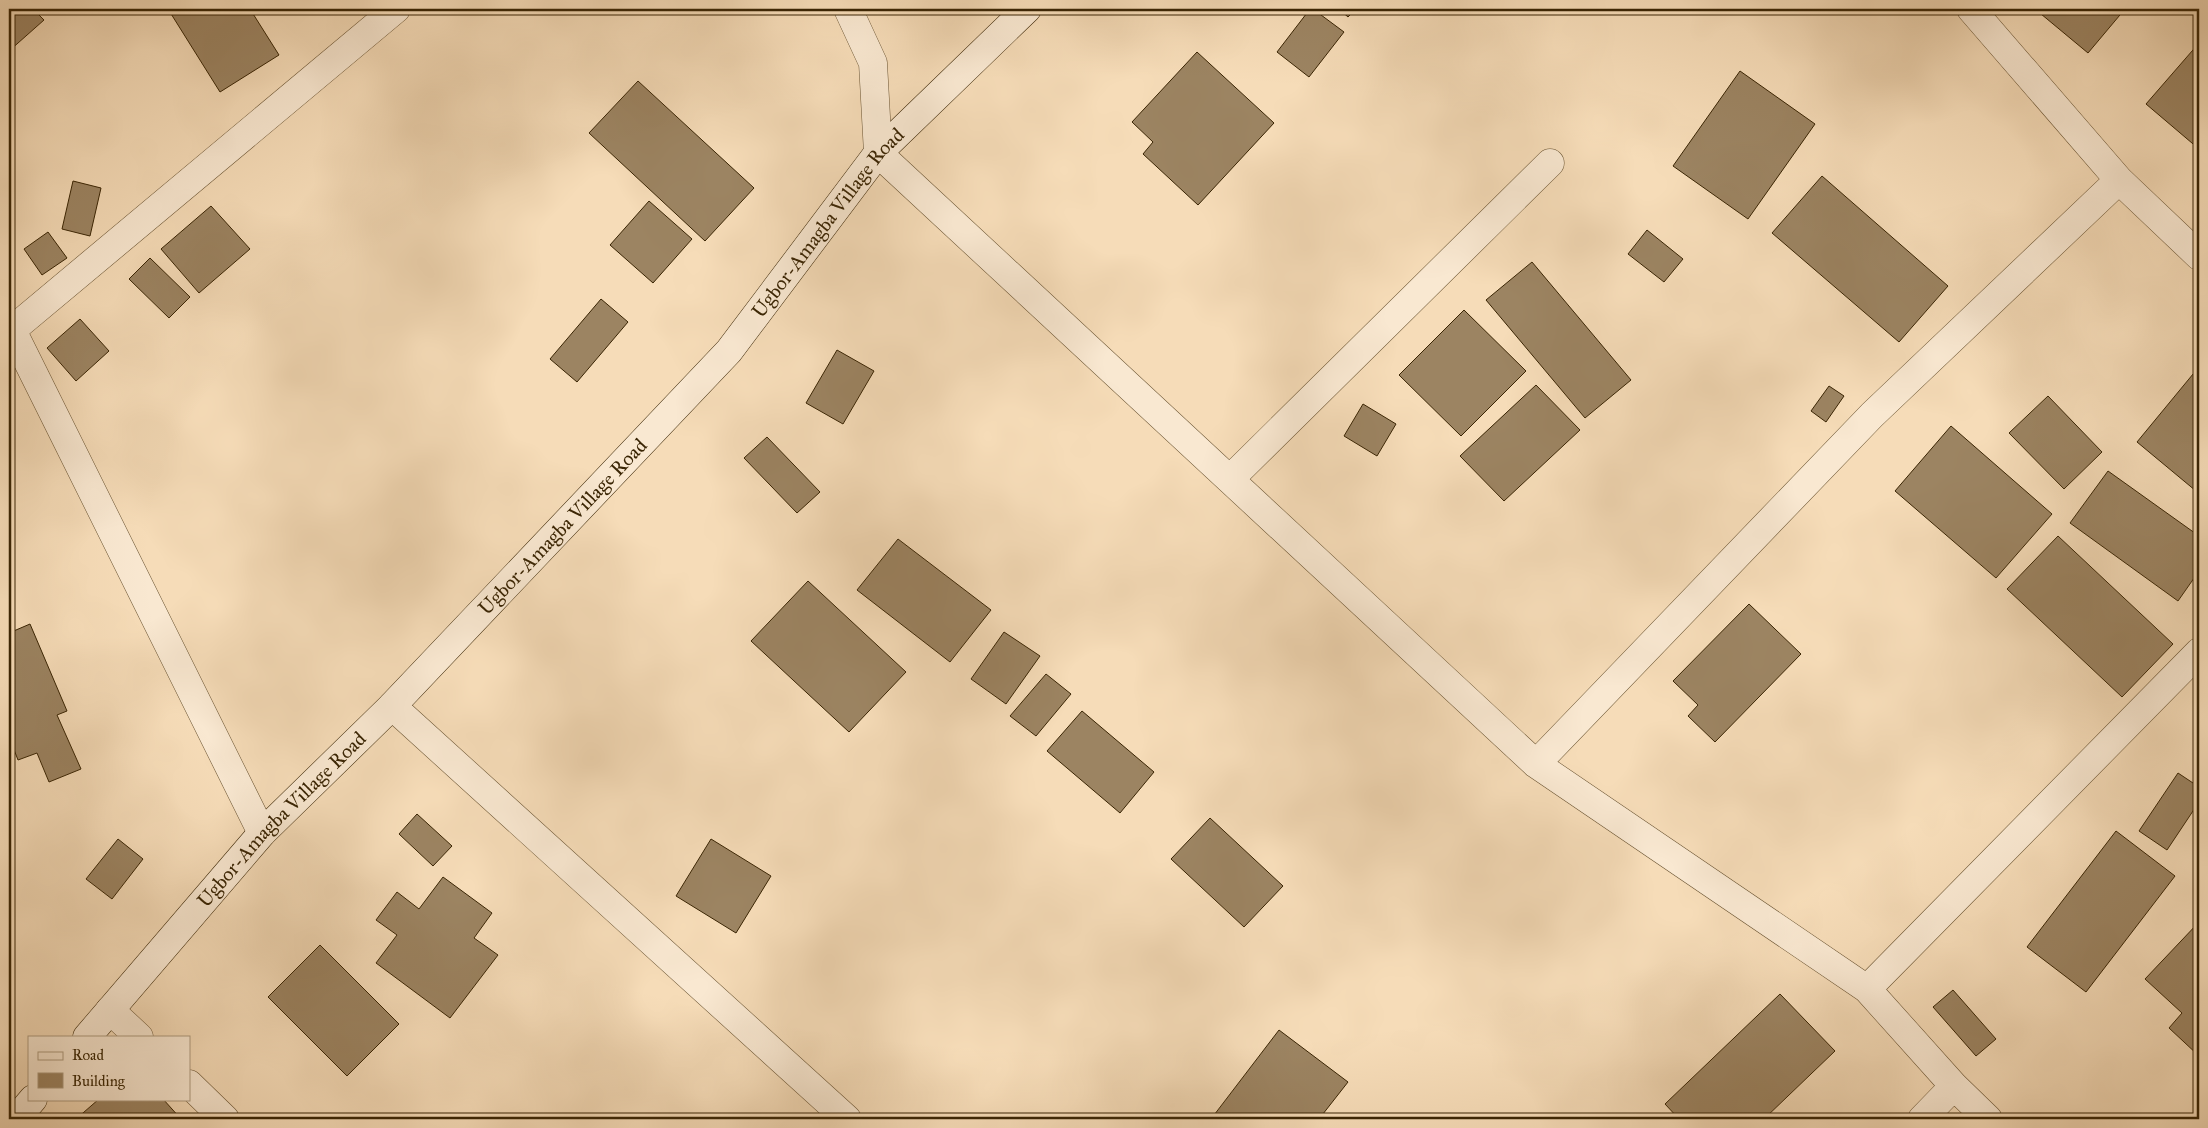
<svg xmlns="http://www.w3.org/2000/svg" width="2208" height="1128" font-family="'IM FELL Great Primer',serif">
	<style>
		.building { fill: #9c8462; stroke: #3a2504 }
		.lines { fill: none; stroke-linecap: round; stroke-linejoin: round }
		.street-casing { stroke: #695331; stroke-width: 29 }
		.secondary-casing { stroke: #3a2504; stroke-width: 29 }
		.street { stroke: #f9e8d1; stroke-width: 28 }
		.secondary { stroke: #f9e8d1; stroke-width: 28 }
		.labels { text-anchor: middle; stroke-width: 4; stroke-linejoin: round; paint-order: stroke }
		.street-label { font-size: 20px; fill: #3a2504; stroke: #f9e8d1 }
	</style>
	<rect width="100%" height="100%" fill="#f6dcb8"/>
	<filter id="stains"><feTurbulence type="fractalNoise" baseFrequency=".004" numOctaves="4"/><feColorMatrix values="0 0 0 0 .2 0 0 0 0 .09 0 0 0 0 .02 0 0 0 .5 -.17"/></filter>
	<radialGradient id="worn" r=".72"><stop offset=".6" stop-color="#630" stop-opacity="0"/><stop offset="1" stop-color="#630" stop-opacity=".3"/></radialGradient>
	<!-- building -->
	<path class="building" d="M9 9H33L44 20 9 51Z
		M168 9H250L279 55 220 92Z
		M1310 9H1313L1344 32 1309 77 1277 52Z
		M1339 9H1356L1348 17Z
		M2035 9H2125L2088 53Z
		M2199 43V149L2146 104Z
		M1197 52 1274 123 1198 205 1143 154 1153 142 1132 122Z
		M1740 71 1815 124 1748 219 1673 166Z
		M638 81 754 188 705 241 589 133Z
		M1822 176 1948 286 1899 342 1772 233Z
		M73 181 101 188 90 236 62 229Z
		M649 201 692 239 653 283 610 245Z
		M211 206 250 249 199 293 161 249Z
		M1647 230 1683 259 1664 282 1628 254Z
		M48 232 67 258 42 275 24 249Z
		M150 258 190 297 169 318 129 279Z
		M1532 262 1631 380 1585 418 1486 300Z
		M601 299 628 322 577 382 550 359Z
		M1464 310 1526 371 1461 436 1399 375Z
		M80 319 109 351 76 381 47 348Z
		M837 350 874 371 843 424 806 403Z
		M2198 368 2199 488 2196 491 2137 442Z
		M1536 385 1580 430 1504 501 1460 456Z
		M1829 386 1844 396 1826 422 1811 411Z
		M2048 396 2102 452 2064 489 2009 433Z
		M1363 404 1396 424 1377 456 1344 436Z
		M1951 426 2052 514 1996 578 1895 491Z
		M767 437 820 492 797 513 744 458Z
		M2108 471 2199 536V571L2178 601 2070 523Z
		M2058 536 2173 644 2122 697 2007 589Z
		M898 539 991 610 950 662 857 590Z
		M808 581 906 672 849 732 751 641Z
		M1749 604 1801 654 1715 742 1688 716 1698 705 1673 681Z
		M30 624 67 711 57 715 81 769 49 782 37 753 18 760 9 737V633Z
		M1004 632 1040 656 1006 704 971 679Z
		M1046 674 1071 694 1036 736 1010 716Z
		M1082 711 1154 772 1120 813 1047 751Z
		M2178 773 2199 787V802L2167 850 2139 831Z
		M417 814 452 846 433 866 399 834Z
		M1210 818 1283 886 1244 927 1171 859Z
		M2116 831 2175 876 2086 992 2027 947Z
		M118 839 143 859 112 899 86 879Z
		M711 839 771 876 736 933 676 896Z
		M443 877 492 913 474 938 498 955 450 1018 376 963 397 935 376 920 397 892 419 909Z
		M2199 922V1056L2169 1028 2182 1013 2145 979Z
		M320 945 399 1024 347 1076 268 997Z
		M1953 990 1996 1039 1976 1056 1933 1007Z
		M1780 994 1835 1051 1764 1119H1679L1665 1104Z
		M1279 1030 1348 1082 1319 1119H1211Z
		M99 1099H163L181 1119H76Z"/>
	<g class="lines">
		<!-- street casing -->
		<g class="street-casing">
			<path id="street" d="M848 9 873 63 878 153 1536 764 1867 989 1954 1086 1988 1119
				M1971 9 2119 180 2199 256
				M9 324 262 833
				M12 330 396 9
				M1230 479 1550 163
				M392 706 847 1119
				M1536 764 1872 415 2119 180
				M1867 989 2199 652
				M110 1010 139 1037
				M189 1084 225 1119
				M1922 1119 1954 1086"/>
		</g>
		<!-- secondary casing -->
		<g class="secondary-casing">
			<g id="secondary">
				<path id="s1" d="M87 1037 262 833 392 706 729 351 878 153 1027 9"/>
				<path d="M16 1119 33 1099"/>
			</g>
		</g>
		<!-- street -->
		<use href="#street" class="street"/>
		<!-- secondary -->
		<use href="#secondary" class="secondary"/>
	</g>
	<g class="labels">
		<!-- street labels -->
		<g class="street-label">
			<text dy="7" stroke="none"><textPath href="#s1" startOffset="1102">Ugbor-Amagba Village Road</textPath></text>
			<text dy="7" stroke="none"><textPath href="#s1" startOffset="698">Ugbor-Amagba Village Road</textPath></text>
			<text dy="7" stroke="none"><textPath href="#s1" startOffset="292">Ugbor-Amagba Village Road</textPath></text>
		</g>
	</g>
	<!-- margin -->
	<rect width="2208" height="1128" fill="none" stroke="#f6dcb8" stroke-width="30"/>
	<rect x="10" y="10" width="2188" height="1108" fill="none" stroke="#3a2504" stroke-width="2.5"/>
	<rect x="15" y="15" width="2178" height="1098" fill="none" stroke="#3a2504"/>
	<!-- legend -->
	<rect x="28" y="1036" width="162" height="65" fill="#f9e8d1" stroke="#ad9a7f"/>
	<rect x="38" y="1052" width="25" height="8" fill="#f9e8d1" stroke="#ad9a7f"/>
	<text x="72" y="1060" font-size="15" fill="#3a2504">Road</text>
	<rect x="38" y="1073" width="25" height="15" fill="#9c8462" stroke="#ad9a7f"/>
	<text x="72" y="1086" font-size="15" fill="#3a2504">Building</text>
	<rect width="100%" height="100%" filter="url(#stains)"/>
	<rect width="100%" height="100%" fill="url(#worn)"/>
</svg>
